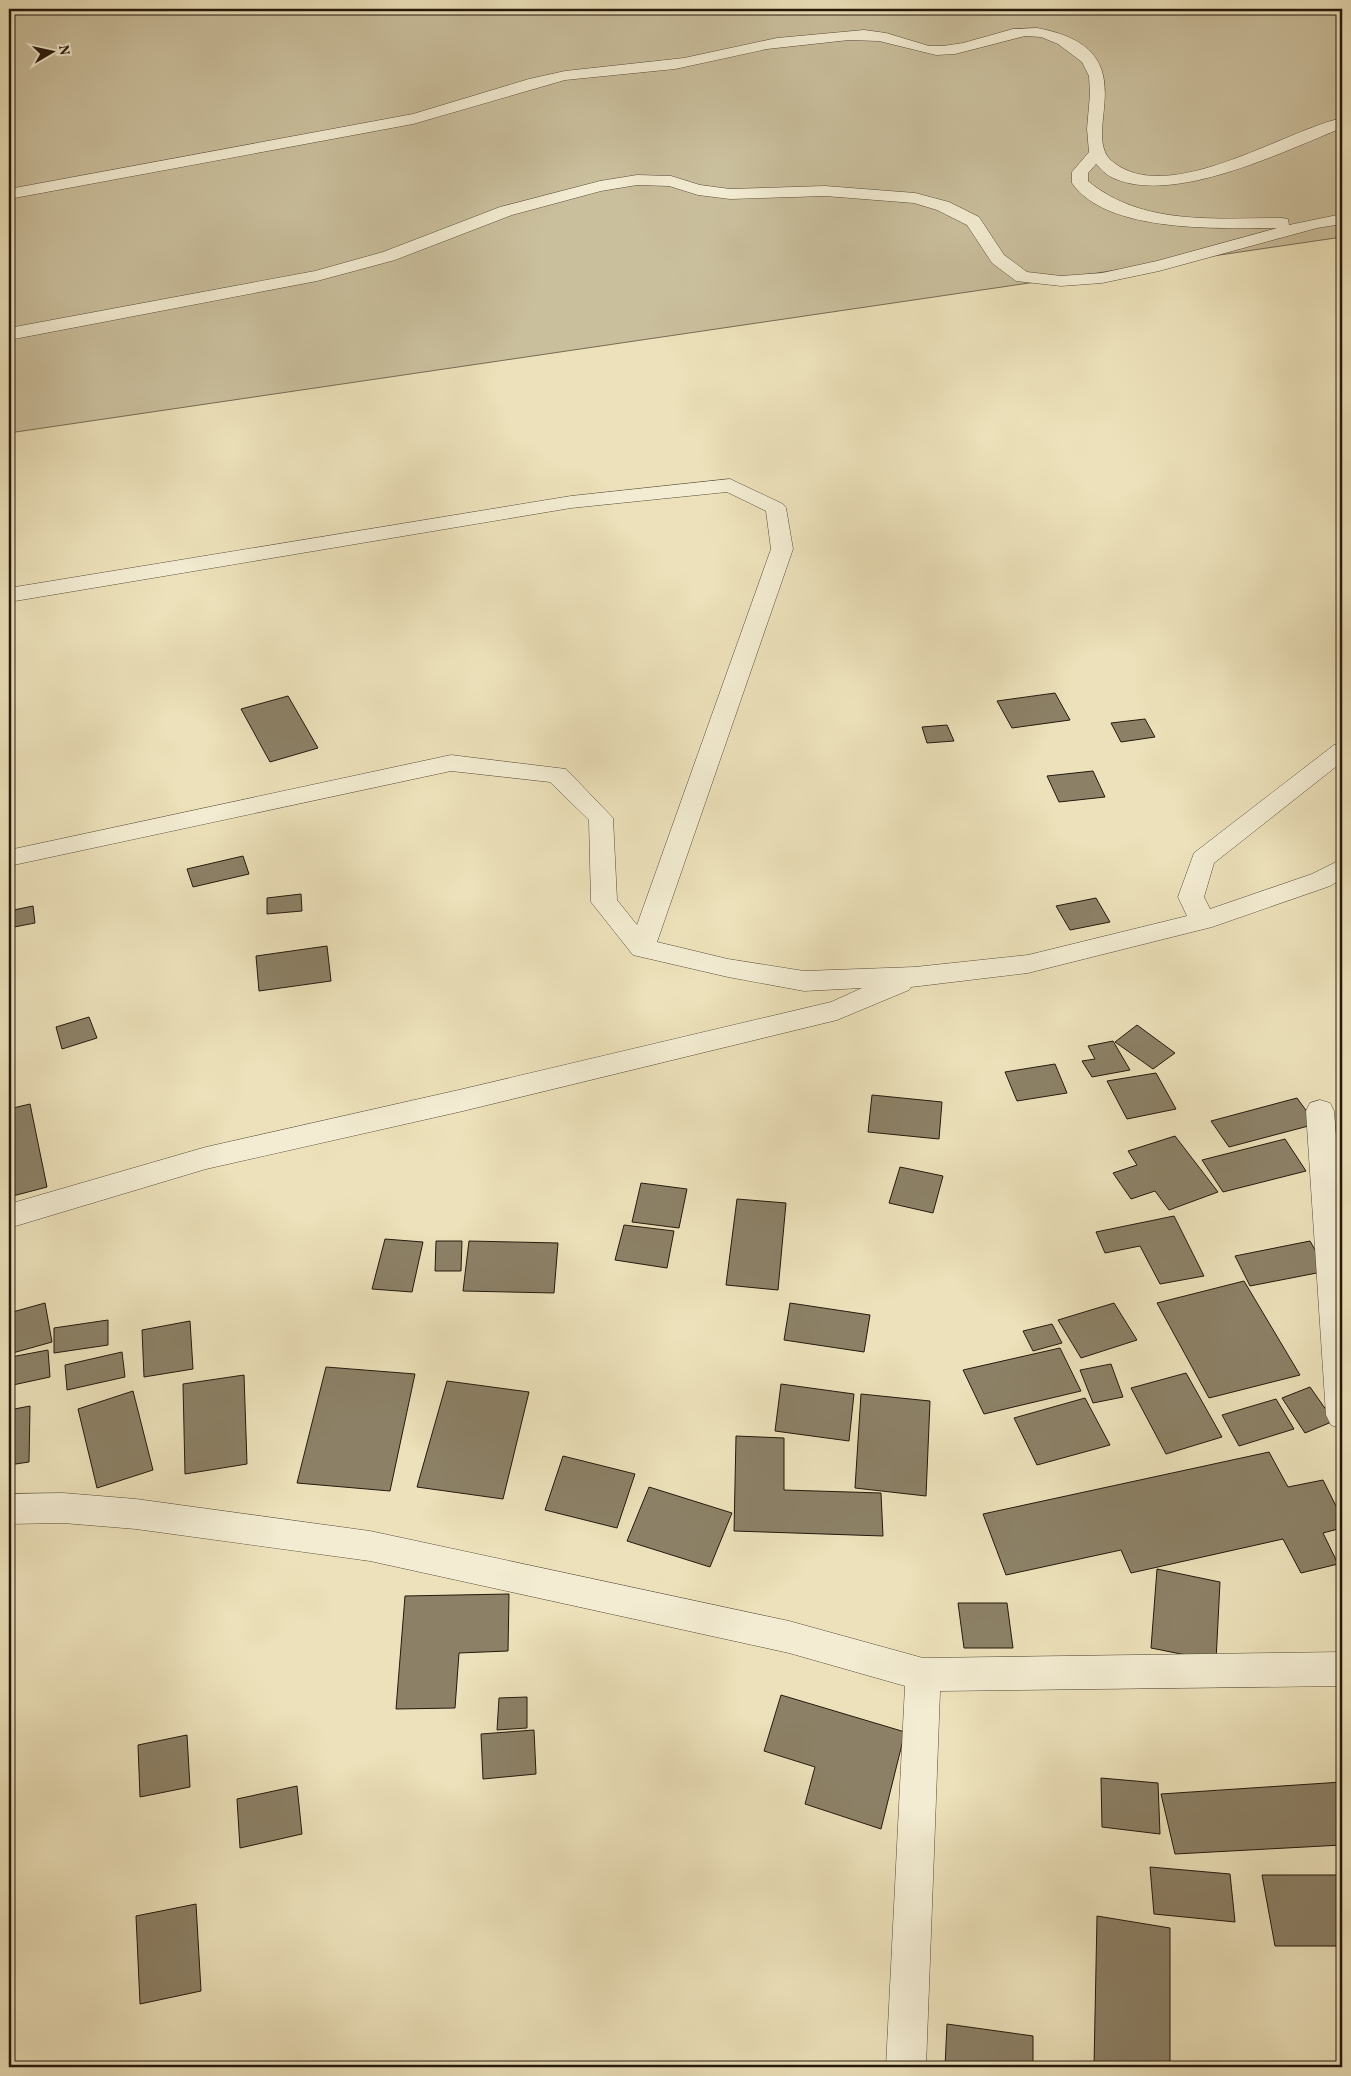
<svg xmlns="http://www.w3.org/2000/svg" width="1351" height="2076" font-family="Vollkorn,serif">
	<style>
		.green { fill: #cabf9d; stroke: #776c55 }
		.building { fill: #8c8167; stroke: #24190d }
		.lines { fill: none; stroke-linecap: round; stroke-linejoin: round }
		.street-casing { stroke: #564b38; stroke-width: 1 }
		.street { fill: #f3ecd2; fill-rule: evenodd }
	</style>
	<rect width="100%" height="100%" fill="#ece1ba"/>
	<filter id="stains"><feTurbulence type="fractalNoise" baseFrequency=".004" numOctaves="4"/><feColorMatrix values="0 0 0 0 .2 0 0 0 0 .09 0 0 0 0 .02 0 0 0 .5 -.17"/></filter>
	<radialGradient id="worn" r=".72"><stop offset=".6" stop-color="#630" stop-opacity="0"/><stop offset="1" stop-color="#630" stop-opacity=".3"/></radialGradient>
	<!-- green -->
	<path class="green" d="M9 9H1342V237L9 433Z"/>
	<!-- building -->
	<path class="building" d="M1055 693 1070 720 1012 728 997 701Z
		M288 696 318 748 270 762 241 709Z
		M1145 719 1155 737 1121 742 1111 723Z
		M947 725 954 741 927 743 922 727Z
		M1093 771 1105 797 1059 802 1047 776Z
		M243 856 249 874 193 887 187 869Z
		M301 894 302 911 267 914V898Z
		M1096 898 1110 922 1070 930 1056 906Z
		M33 906 35 923 9 928V911Z
		M327 946 331 981 259 991 256 956Z
		M89 1017 97 1038 62 1049 56 1027Z
		M1137 1025 1175 1053 1153 1069 1115 1042Z
		M1113 1041 1130 1070 1092 1077 1082 1061 1095 1059 1088 1046Z
		M1055 1064 1067 1093 1017 1101 1005 1072Z
		M1156 1073 1176 1109 1127 1119 1107 1081Z
		M872 1095 942 1102 939 1139 868 1132Z
		M1297 1098 1316 1124 1229 1147 1211 1121Z
		M30 1104 47 1187 9 1197V1109Z
		M1175 1136 1218 1192 1169 1210 1155 1191 1131 1199 1113 1173 1137 1165 1128 1151Z
		M1285 1139 1306 1171 1223 1192 1202 1160Z
		M900 1167 943 1176 933 1213 889 1203Z
		M641 1183 687 1189 679 1228 632 1222Z
		M737 1199 786 1203 778 1290 726 1285Z
		M1174 1216 1204 1276 1160 1284 1140 1246 1105 1253 1096 1232Z
		M624 1225 674 1231 667 1268 615 1260Z
		M385 1239 423 1242 412 1292 372 1289Z
		M436 1241H462L461 1271H435Z
		M469 1241 558 1243 554 1293 463 1291Z
		M1310 1241 1327 1271 1250 1286 1235 1256Z
		M1244 1281 1300 1375 1209 1398 1157 1303Z
		M45 1303 52 1342 9 1354V1313Z
		M790 1303 870 1315 864 1352 784 1340Z
		M1114 1303 1137 1340 1081 1358 1058 1320Z
		M108 1320V1345L54 1353V1328Z
		M190 1321 193 1369 144 1377 142 1330Z
		M1052 1324 1062 1343 1033 1351 1023 1331Z
		M1060 1348 1081 1391 984 1414 963 1370Z
		M48 1350 50 1377 13 1385 11 1357Z
		M122 1352 125 1377 67 1390 65 1365Z
		M1111 1364 1123 1397 1093 1403 1080 1370Z
		M326 1367 415 1374 390 1491 297 1483Z
		M1186 1373 1222 1437 1166 1454 1131 1388Z
		M244 1375 247 1464 185 1474 183 1384Z
		M447 1381 529 1392 503 1499 417 1487Z
		M781 1384 854 1394 849 1441 775 1431Z
		M1310 1387 1334 1421 1305 1433 1282 1398Z
		M133 1391 153 1470 97 1488 78 1409Z
		M861 1394 930 1401 926 1496 855 1488Z
		M1085 1398 1110 1445 1037 1465 1014 1418Z
		M1276 1399 1294 1429 1239 1446 1222 1415Z
		M30 1406 29 1462 9 1465V1410Z
		M736 1436 784 1438V1490L881 1493 883 1536 734 1531Z
		M1269 1452 1288 1487 1323 1480 1342 1518V1528L1323 1533 1338 1564 1301 1573 1283 1539 1131 1573 1121 1550 1006 1575 983 1514Z
		M563 1456 635 1474 617 1528 545 1510Z
		M649 1487 732 1513 710 1567 627 1541Z
		M1157 1569 1220 1582 1216 1661 1151 1648Z
		M509 1594 508 1651 459 1653 455 1708 396 1709 405 1596Z
		M958 1603H1007L1013 1648H964Z
		M781 1695 905 1732 881 1829 805 1804 815 1767 764 1751Z
		M527 1697V1728L497 1730 499 1698Z
		M534 1730 536 1774 483 1779 481 1734Z
		M187 1735 190 1787 140 1797 138 1745Z
		M1101 1778 1158 1783 1160 1834 1102 1827Z
		M1342 1782V1845L1175 1854 1161 1794Z
		M297 1786 302 1834 240 1848 237 1799Z
		M1150 1867 1230 1874 1235 1922 1154 1914Z
		M1262 1875H1342V1946H1275Z
		M196 1904 201 1991 140 2004 136 1916Z
		M1097 1916 1170 1928V2067H1094Z
		M947 2024 1033 2036V2067H945Z
		M1338 2037 1342 2038V2067H1337Z"/>
	<g class="lines">
		<!-- street casing -->
		<g class="street-casing">
			<path id="street" d="M1037 28C1152 49 1078 133 1112 161 1167 208 1283 131 1342 118V128C1284 151 1171 207 1111 177 1105 174 1100 168 1096 164L1088 173V181C1142 226 1216 218 1282 218L1288 219 1289 225 1342 214V224L1317 228 1159 271 1102 283 1061 286 1016 281 992 263 967 225 937 210 914 203 825 196 730 199 698 195 669 186 637 185 601 191 512 215 395 260 317 281 9 340V328L315 271 383 252 500 207 600 181 637 175 671 176 700 185 730 189 825 186 915 193 949 202 979 217 1004 255 1027 272 1061 276 1102 273 1157 261 1277 228C1222 228 1107 234 1072 183V172L1089 152 1087 129 1090 94 1089 76 1082 62 1058 44 1041 37 1025 36 955 54 936 55 879 41 849 40 767 49 675 69 565 80 413 124 9 199V189L413 114 529 79 565 71 684 58 777 38 864 30 886 33 929 46H943L963 43 1013 29Z
				M730 479 783 504 786 508 793 549 657 942 728 959 804 971 915 967 1028 955 1187 916 1178 897 1194 853 1334 745 1342 742V762L1214 863 1204 897 1210 909 1312 874 1342 859V879L1330 886 1212 927 1028 973 911 987 909 990 837 1020 463 1111 206 1169 9 1228V1204L206 1147 463 1089 831 1002 862 988 804 991 728 977 633 955 591 902 589 820 550 782 451 771 9 866V850L451 755 566 769 613 818 617 900 637 925 771 549 766 511 727 492 571 508 9 602V588L571 496Z
				M1320 1100 1330 1103 1334 1111 1342 1213V1429L1331 1425 1326 1415 1306 1111 1310 1103Z
				M63 1493 136 1499 370 1531 789 1621 923 1658 1342 1652V1686L940 1691 926 2067H886L905 1686 789 1653 370 1561 136 1529 63 1523 9 1524V1494Z"/>
		</g>
		<!-- street -->
		<use href="#street" class="street"/>
	</g>
	<!-- margin -->
	<rect width="1351" height="2076" fill="none" stroke="#ece1ba" stroke-width="30"/>
	<rect x="10" y="10" width="1331" height="2056" fill="none" stroke="#24190d" stroke-width="2.5"/>
	<rect x="15" y="15" width="1321" height="2046" fill="none" stroke="#24190d"/>
	<!-- north arrow -->
	<g transform="translate(52 52) rotate(81)" stroke="#f3ecd2" stroke-width="4" paint-order="stroke">
	<path d="M0-4L9 19L0 12L-9 19Z" fill="#24190d"/>
	<text y="-8" font-size="14" font-weight="bold" text-anchor="middle" fill="#24190d">N</text>
	</g>
	<rect width="100%" height="100%" filter="url(#stains)"/>
	<rect width="100%" height="100%" fill="url(#worn)"/>
</svg>
